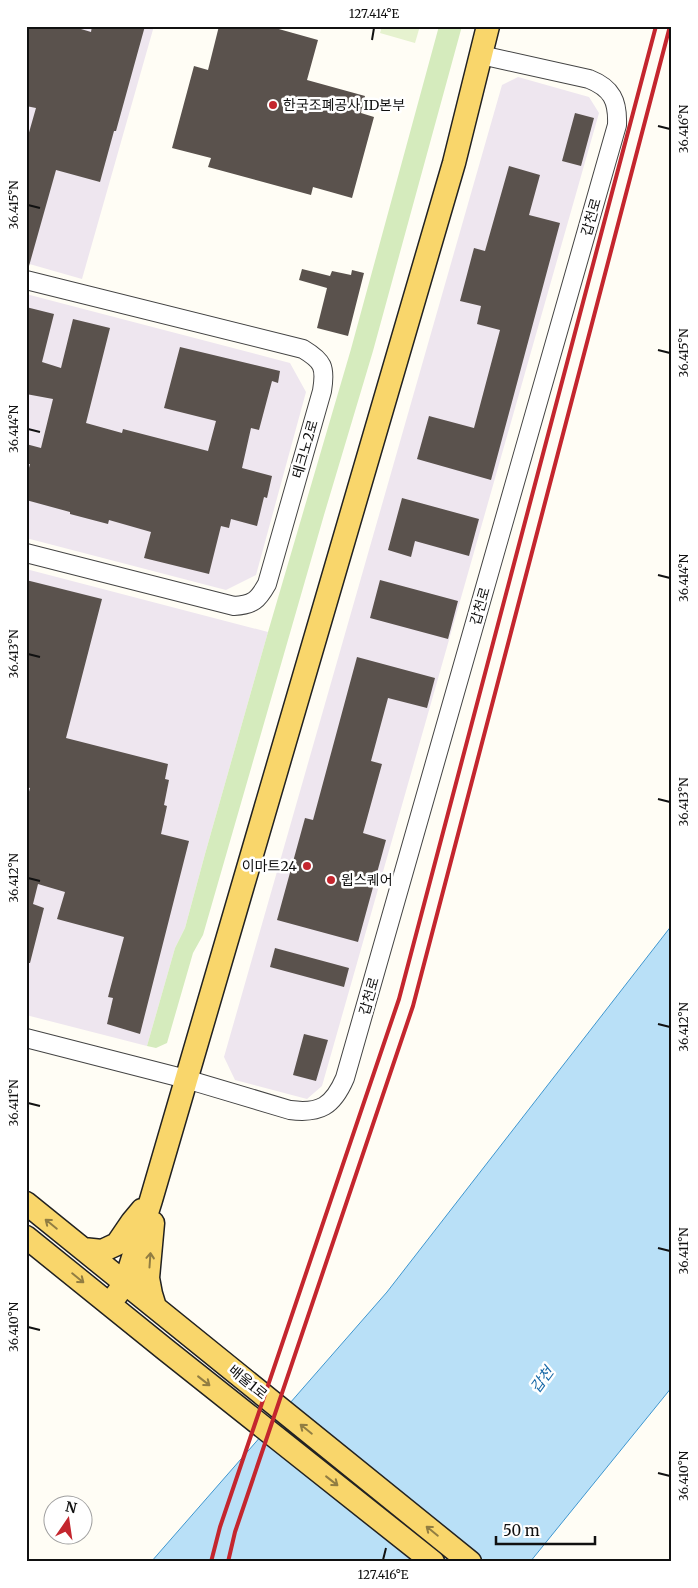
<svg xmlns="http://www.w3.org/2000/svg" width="698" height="1588" font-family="Merriweather,'Noto Sans KR',serif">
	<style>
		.industrial { fill: #eee6ef }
		.green { fill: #d5ebbd }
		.pitch { fill: #e6f2cf }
		.water { fill: #b9e0f7; stroke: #3f96cf }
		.building { fill: #5a524d }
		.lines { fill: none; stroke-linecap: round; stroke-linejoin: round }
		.minor-casing { stroke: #444; stroke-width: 20 }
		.major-casing { stroke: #222; stroke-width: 25 }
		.minor { stroke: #fff; stroke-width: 18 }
		.major { stroke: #f9d66b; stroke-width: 22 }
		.rail { stroke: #c4262e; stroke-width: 4 }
		.oneway { stroke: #917d42 }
		.ticks { fill: none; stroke: #111; stroke-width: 2 }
		.poi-dot { fill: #c4262e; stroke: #fff; stroke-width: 2 }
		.labels { text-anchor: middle; stroke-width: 5; stroke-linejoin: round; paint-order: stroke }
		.poi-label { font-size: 14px; fill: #111; stroke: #fff; text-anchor: start }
		.street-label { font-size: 14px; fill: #111; stroke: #fff }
		.water-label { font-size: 15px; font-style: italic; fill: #1768a6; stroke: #fff }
		.neatline { fill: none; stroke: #111; stroke-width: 2 }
		.ticks-label { font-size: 12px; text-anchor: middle; fill: #111 }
	</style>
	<rect width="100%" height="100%" fill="#fffdf5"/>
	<!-- industrial -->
	<path class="industrial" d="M26 26H154L82 279 26 263Z
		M518 77 589 97 599 113 322 1086 307 1099 235 1080 224 1057 502 85Z
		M26 294 290 363 306 392 256 575 226 590 26 538Z
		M26 569 268 632 205 854 185 928 175 948 147 1046 26 1015Z"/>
	<!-- green -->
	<path class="green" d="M439 26H462L373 351 324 515 203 935 193 953 167 1043 156 1048 147 1046 175 948 185 928 205 854 268 632 351 349Z"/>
	<!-- pitch -->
	<path class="pitch" d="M382 26H420L415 43 380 33Z"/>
	<!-- water -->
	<path class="water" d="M672 925V1387L530 1562H151L387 1292Z"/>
	<!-- building -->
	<path class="building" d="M26 26H71L91 32 92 26H145L116 131H114L100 182 56 170 29 266H26V143L36 108 26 106Z
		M219 26H268L318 40 307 80 365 96 361 113 374 117 352 198 313 187 311 195 208 167 211 158 172 148 194 66 208 70Z
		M575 113 594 118 581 166 562 161Z
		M509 166 540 175 529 215 560 223 491 480 417 459 429 416 474 428 500 330 477 324 481 306 460 301 474 248 485 251Z
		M302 269 330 276 332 271 351 275 352 270 364 273 348 336 317 328 327 288 299 280Z
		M26 307 54 314 42 362 61 368 73 319 110 328 86 423 122 433 123 429 208 451 216 421 164 408 180 347 280 371 278 383 272 381 259 430 251 428 242 468 272 476 267 498 264 497 257 526 231 519 229 528 221 526 209 574 144 558 151 532 109 520 108 524 70 514V512L26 500V479L30 464H26V444L41 448 53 399 26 394Z
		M402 498 479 519 469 556 415 541 411 557 388 550Z
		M26 580 102 599 66 738 168 764 165 779 169 780 164 805 167 806 161 834 189 841 140 1034 107 1024 113 998 108 997 124 937 57 919 65 892 38 884 33 904 44 908 30 963H26V803L30 788 26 787Z
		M380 580 458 601 448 639 370 618Z
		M357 657 435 678 427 708 388 698 371 761 382 764 363 833 386 840 358 942 277 920 305 818 313 820Z
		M275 948 349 968 344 987 270 967Z
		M304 1034 328 1040 316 1081 293 1075Z"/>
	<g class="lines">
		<!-- minor casing -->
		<g class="minor-casing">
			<path id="minor" d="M26 280 303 349C323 361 326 367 322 391L267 584C258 600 253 605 234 606L26 553
				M26 1038 186 1079 290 1110C320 1114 333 1106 345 1078L617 125C618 101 612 88 589 79L481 55"/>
		</g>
		<!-- major casing -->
		<g class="major-casing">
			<path id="major" d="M26 1203 470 1562
				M153 1223 148 1278 151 1294 155 1307
				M26 1237 166 1350 433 1562
				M83 1249 102 1251 117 1244 132 1222 142 1210
				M110 1304 125 1283 151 1200 454 163 488 26"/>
		</g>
		<!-- minor -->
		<use href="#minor" class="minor"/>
		<!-- major -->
		<use href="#major" class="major"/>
		<!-- rail -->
		<path class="rail" d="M211 1562 220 1527 399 999 656 26
			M228 1562 235 1532 413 1006 670 26"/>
	</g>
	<!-- one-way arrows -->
	<defs><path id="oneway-shaft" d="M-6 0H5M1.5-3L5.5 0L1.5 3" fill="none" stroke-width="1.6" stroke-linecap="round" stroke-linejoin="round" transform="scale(1.25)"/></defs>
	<g class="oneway">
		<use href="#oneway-shaft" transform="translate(51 1224) rotate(-141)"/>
		<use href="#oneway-shaft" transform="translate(150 1260) rotate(-86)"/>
		<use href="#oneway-shaft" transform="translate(78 1278) rotate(39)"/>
		<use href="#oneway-shaft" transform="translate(204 1381) rotate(38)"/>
		<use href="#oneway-shaft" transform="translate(306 1429) rotate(-141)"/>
		<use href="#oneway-shaft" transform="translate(332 1481) rotate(38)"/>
		<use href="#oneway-shaft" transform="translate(432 1531) rotate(-141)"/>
	</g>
	<!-- ticks -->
	<path class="ticks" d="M372 40 374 28M658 126 670 129M28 205 40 208M658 350 670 353M28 429 40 432M658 575 670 578M28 654 40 657M658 799 670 802M28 878 40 881M658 1024 670 1027M28 1103 40 1106M658 1248 670 1251M28 1327 40 1330M658 1473 670 1476M383 1560 386 1548"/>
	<!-- markers -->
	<g class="poi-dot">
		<circle cx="273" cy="105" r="5"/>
		<circle cx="307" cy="866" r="5"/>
		<circle cx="331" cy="880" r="5"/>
	</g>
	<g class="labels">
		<!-- poi labels -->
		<g class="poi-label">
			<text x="283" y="110">한국조폐공사 ID본부</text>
			<text x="297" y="871" text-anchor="end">이마트24</text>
			<text x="341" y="885">윕스퀘어</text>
		</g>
		<!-- street labels -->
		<g class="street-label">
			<text transform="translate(591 217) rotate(-74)" y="5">갑천로</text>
			<text transform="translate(305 449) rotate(-74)" y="5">테크노2로</text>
			<text transform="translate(480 606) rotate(-74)" y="5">갑천로</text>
			<text transform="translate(369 996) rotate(-74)" y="5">갑천로</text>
			<text transform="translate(248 1382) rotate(39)" y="5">배울1로</text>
		</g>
		<!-- water labels -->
		<g class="water-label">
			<text transform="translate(542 1380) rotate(-54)" y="5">갑천</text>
		</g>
	</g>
	<!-- border -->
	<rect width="698" height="1588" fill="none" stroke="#ffffff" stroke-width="55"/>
	<!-- north arrow -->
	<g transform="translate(68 1520) rotate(13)"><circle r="24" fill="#ffffff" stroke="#a0a0a0"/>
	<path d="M0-4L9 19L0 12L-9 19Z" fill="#c4262e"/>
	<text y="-8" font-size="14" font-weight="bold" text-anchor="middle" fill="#111111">N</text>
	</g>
	<!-- scale -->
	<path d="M496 1536v8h99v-8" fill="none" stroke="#111111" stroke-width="2.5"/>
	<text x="503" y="1536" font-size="15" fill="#111111" stroke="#ffffff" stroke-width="4" paint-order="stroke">50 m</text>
	<rect x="28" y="28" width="642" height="1532" class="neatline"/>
	<g class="ticks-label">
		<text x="374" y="18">127.414°E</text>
		<text transform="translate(684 129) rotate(-90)" y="4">36.416°N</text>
		<text transform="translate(14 205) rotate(-90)" y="4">36.415°N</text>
		<text transform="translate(684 353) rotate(-90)" y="4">36.415°N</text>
		<text transform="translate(14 429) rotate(-90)" y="4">36.414°N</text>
		<text transform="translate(684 578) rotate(-90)" y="4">36.414°N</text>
		<text transform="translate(14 654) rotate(-90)" y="4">36.413°N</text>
		<text transform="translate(684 802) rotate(-90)" y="4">36.413°N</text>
		<text transform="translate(14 878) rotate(-90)" y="4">36.412°N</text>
		<text transform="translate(684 1027) rotate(-90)" y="4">36.412°N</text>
		<text transform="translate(14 1103) rotate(-90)" y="4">36.411°N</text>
		<text transform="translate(684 1251) rotate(-90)" y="4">36.411°N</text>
		<text transform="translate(14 1327) rotate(-90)" y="4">36.410°N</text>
		<text transform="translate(684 1476) rotate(-90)" y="4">36.410°N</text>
		<text x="383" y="1579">127.416°E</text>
	</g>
</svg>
